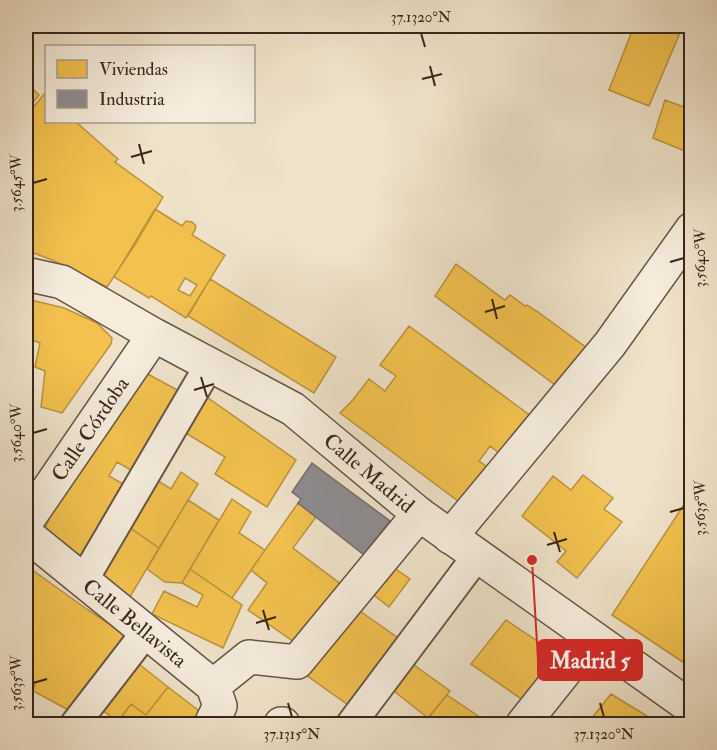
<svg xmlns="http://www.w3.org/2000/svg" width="717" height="750" font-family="'IM FELL Double Pica',serif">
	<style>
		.homes { fill: #f2c14e; stroke: #ba923e; stroke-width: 1.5; fill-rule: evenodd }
		.industry { fill: #8d8d92; stroke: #746e6e; stroke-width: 1.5 }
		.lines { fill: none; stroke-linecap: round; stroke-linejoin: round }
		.pedestrian-casing { stroke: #665546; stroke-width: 32 }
		.minor-casing { stroke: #665546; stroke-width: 36 }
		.tertiary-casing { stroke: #665546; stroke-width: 36 }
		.pedestrian { stroke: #f5ecdc; stroke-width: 28 }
		.minor { stroke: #f5ecdc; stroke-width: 33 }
		.tertiary { stroke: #f5ecdc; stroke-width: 33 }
		.ticks { fill: none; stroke: #39261a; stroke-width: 2 }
		.labels { text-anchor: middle; stroke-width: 6; stroke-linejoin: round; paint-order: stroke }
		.street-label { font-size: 21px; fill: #39261a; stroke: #f5ecdc }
		.leader { fill: none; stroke: #d62828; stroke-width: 2 }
		.callout-dot { fill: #d62828; stroke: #f5ecdc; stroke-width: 2 }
		.callout { fill: #d62828; stroke: #d62828; stroke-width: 2 }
		.callout-label { font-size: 22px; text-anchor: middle; font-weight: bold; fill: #fff }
		.neatline { fill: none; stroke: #39261a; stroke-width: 2 }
		.ticks-label { font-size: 15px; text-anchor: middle; fill: #39261a }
	</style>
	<rect width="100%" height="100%" fill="#efe2c9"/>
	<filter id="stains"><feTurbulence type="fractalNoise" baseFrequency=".00333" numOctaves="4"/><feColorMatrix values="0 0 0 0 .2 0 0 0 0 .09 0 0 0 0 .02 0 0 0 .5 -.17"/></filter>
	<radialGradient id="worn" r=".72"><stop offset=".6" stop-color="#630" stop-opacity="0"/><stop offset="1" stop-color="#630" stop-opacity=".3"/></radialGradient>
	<!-- homes -->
	<path class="homes" d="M634 26H675L682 28 649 106 609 90Z
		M26 82 39 95 26 111Z
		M45 93 46 95V122H76L118 159 115 162 163 197 134 246 107 287 52 260 26 250V116Z
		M665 100 692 110V154L653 138Z
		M155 209 182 226 186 221 192 222 196 226 195 230 192 235 225 255 186 318 151 296 149 298 114 277ZM185 278 197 285 190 296 178 290Z
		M456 264 505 300 510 295 525 306 527 305 538 312 591 351 562 390 435 296Z
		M210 279 336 357 314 393 188 316Z
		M31 300 64 308 97 323 112 338 111 344 62 413 41 407 45 371 35 367 40 343 26 338V321Z
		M409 326 535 419 504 457 490 446 479 461 493 471 466 507 340 413 352 401 369 379 385 391 396 376 380 365Z
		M144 372 183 393 87 567 48 542 45 528 49 520 44 518 102 425 110 430ZM117 462 131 470 123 484 109 476Z
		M204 395 296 460 267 507 215 474 225 457 184 432Z
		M181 472 198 484 159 548 123 523 152 477 171 489Z
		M583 475 613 498 604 509 622 522 577 578 557 562 566 551 522 516 553 476 571 490Z
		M232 499 251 512 239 533 265 550 232 598 190 569Z
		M188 500 219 520 182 583 165 582 147 569Z
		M298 503 316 517 293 548 342 585 297 644 248 610 267 583 251 570Z
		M683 506 692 511V576L684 588 692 594V668L612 615Z
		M123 523 159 548 130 597 92 571Z
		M390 565 410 579 389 607 370 592Z
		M31 569 88 610 129 637 74 713 33 691 35 685 26 681V581Z
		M190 569 242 605 223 648 152 614 164 591 197 607 203 595 182 583Z
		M354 607 401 640 351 707 306 675Z
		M506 620 561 657 527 703 471 664Z
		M130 657 168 687 146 715 131 704 118 722 93 703Z
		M407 660 450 691 428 718 386 685Z
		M168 687 202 713 193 724H130L121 717 131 704 146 715Z
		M611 694 660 724H587Z
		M447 695 490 724H443L430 716Z"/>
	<!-- industry -->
	<path class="industry" d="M312 463 390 521 364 555 298 503 301 499 292 492Z"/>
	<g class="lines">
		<!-- pedestrian casing -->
		<g class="pedestrian-casing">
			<path id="pedestrian" d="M83 581 210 364
				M75 724 146 632
				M351 724 477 556"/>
		</g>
		<!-- minor casing -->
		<g class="minor-casing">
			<path id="minor" d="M26 534 213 686 220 706 211 724
				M450 537 610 344 692 229
				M213 686 249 657 297 662 419 514
				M281 724H283
				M523 724 566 670 594 639"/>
		</g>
		<!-- tertiary casing -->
		<g class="tertiary-casing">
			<path id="tertiary" d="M26 274 62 282 154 335 293 409 419 514 692 708
				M26 522 154 335"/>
		</g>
		<!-- pedestrian -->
		<use href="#pedestrian" class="pedestrian"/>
		<!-- minor -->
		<use href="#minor" class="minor"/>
		<!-- tertiary -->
		<use href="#tertiary" class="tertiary"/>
	</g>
	<!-- ticks -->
	<path class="ticks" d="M421 33 425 47M430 66 435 86M422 79 442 74M139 144 144 164M131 157 152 151M33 183 47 179M670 262 684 258M492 299 497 319M485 312 505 306M201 377 207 397M194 390 214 384M33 433 47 429M670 512 684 508M554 532 560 552M547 545 567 539M263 610 269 630M256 623 276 617M33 683 47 679M288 703 292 717M600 703 604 717"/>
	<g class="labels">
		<!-- street labels -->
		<g class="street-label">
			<text transform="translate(90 429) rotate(-56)" y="7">Calle Córdoba</text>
			<text transform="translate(369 473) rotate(40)" y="7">Calle Madrid</text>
			<text transform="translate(135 623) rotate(39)" y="7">Calle Bellavista</text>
		</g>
	</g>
	<!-- callouts -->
	<path class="leader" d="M532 560L538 660"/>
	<circle class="callout-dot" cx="532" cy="560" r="6"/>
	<rect class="callout" x="538" y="640" width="104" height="40" rx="6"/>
	<g class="callout-label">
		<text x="590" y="668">Madrid 5</text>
	</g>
	<!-- margin -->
	<rect width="717" height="750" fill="none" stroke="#efe2c9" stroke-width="66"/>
	<!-- legend -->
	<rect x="45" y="45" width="210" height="78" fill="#f5ecdc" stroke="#aa9d8e" stroke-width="1.5"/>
	<rect x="57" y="60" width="30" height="18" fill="#f2c14e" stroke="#aa9d8e" stroke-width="1.5"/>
	<text x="99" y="75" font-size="18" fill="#39261a">Viviendas</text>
	<rect x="57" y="90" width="30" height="18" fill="#8d8d92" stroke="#aa9d8e" stroke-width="1.5"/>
	<text x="99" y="105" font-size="18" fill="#39261a">Industria</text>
	<rect x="33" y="33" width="651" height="684" class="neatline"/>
	<g class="ticks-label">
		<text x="421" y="22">37.1320°N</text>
		<text transform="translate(16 183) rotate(-90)" y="5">3.5645°W</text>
		<text transform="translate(700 258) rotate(-90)" y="5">3.5640°W</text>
		<text transform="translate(16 433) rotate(-90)" y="5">3.5640°W</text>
		<text transform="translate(700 508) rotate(-90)" y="5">3.5635°W</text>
		<text transform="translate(16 683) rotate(-90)" y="5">3.5635°W</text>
		<text x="292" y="739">37.1315°N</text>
		<text x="604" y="739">37.1320°N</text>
	</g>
	<rect width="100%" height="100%" filter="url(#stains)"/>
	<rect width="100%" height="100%" fill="url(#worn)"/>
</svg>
